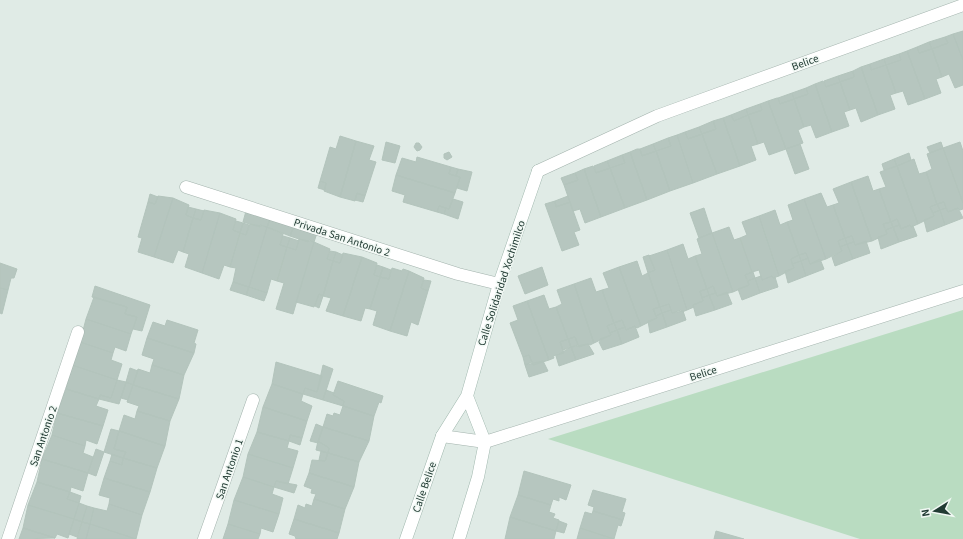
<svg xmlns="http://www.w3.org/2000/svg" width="963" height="539" font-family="'Source Sans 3',sans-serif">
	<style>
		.green { fill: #b9dcc1 }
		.building { fill: #b6c6bf; stroke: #b3c4bc }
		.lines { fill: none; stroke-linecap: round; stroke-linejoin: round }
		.street-casing { stroke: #a3b3ad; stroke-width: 13 }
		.secondary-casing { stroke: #9fb7ad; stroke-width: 13 }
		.street { stroke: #fff; stroke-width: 12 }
		.secondary { stroke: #fff; stroke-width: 12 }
		.labels { text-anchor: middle; stroke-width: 3; stroke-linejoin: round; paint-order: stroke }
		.street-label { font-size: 11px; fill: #213b33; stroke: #f1f8f4 }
	</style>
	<rect width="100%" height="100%" fill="#e0ebe6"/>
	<!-- green -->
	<path class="green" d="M963 310V539H860L548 439Z"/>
	<!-- building -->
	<path class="building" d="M963 31V60L953 34Z
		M953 34 963 60V85L955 88 949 74 942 77 932 49 948 43 945 37Z
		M945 37 948 43 932 49 929 42Z
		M929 42 932 49 919 53 917 47Z
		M917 47 919 53 932 49 942 77 936 79 941 93 925 99 907 51Z
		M907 51 925 99 908 105 903 91 896 93 886 65 901 60 899 54Z
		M899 54 901 60 886 65 884 59Z
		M884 59 886 65 871 70 870 64Z
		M870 64 871 70 886 65 896 93 890 95 895 109 878 115 861 67Z
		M861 67 878 115 861 122 856 108 850 110 840 82 854 77 853 71Z
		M853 71 854 77 840 82 838 76Z
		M838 76 840 82 826 87 824 81Z
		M823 81 826 87 840 82 850 110 844 112 849 126 832 132 815 84Z
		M815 84 832 132 816 138 811 125 804 127 794 99 808 94 806 88Z
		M806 88 808 94 794 99 792 93Z
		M792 93 794 99 780 104 778 98Z
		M777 98H778L780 104 794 99 804 127 798 130 803 143 786 149 768 101Z
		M768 101 786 149 769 155 764 142 758 144 748 115 762 110 760 104Z
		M760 104 762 110 748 115 746 109Z
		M746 109 748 115 734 121 731 115Z
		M731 115 734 121 748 115 758 144 751 146 756 160 740 166 723 118Z
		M723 118 740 166 717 174 702 134 716 129 713 121Z
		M713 121 716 129 702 134 699 127Z
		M699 127 702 134 688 139 685 132Z
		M685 132 688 139 702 134 717 174 693 183 677 135Z
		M677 135 693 183 670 191 656 151 671 146 668 138Z
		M340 136 356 141 340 197 324 191 326 183 320 181 330 147 336 149Z
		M668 138 671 146 656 151 653 144Z
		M356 141 374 146 369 160 376 162 365 196 357 193 355 201 340 197Z
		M386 142 400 146 395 163 382 160Z
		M941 142 943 148 930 153 927 147Z
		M960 142 963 151V203L943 148Z
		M416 143H419L422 147 420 150 417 151 414 147Z
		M653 144 656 151 642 156 640 149Z
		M800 144 809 169 795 174 786 149Z
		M943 148 963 203V209L960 210 958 208 948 212 944 202 937 204 926 172 932 169 927 154Z
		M637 149H640L642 156 656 151 670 191 647 200 630 152Z
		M449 152 452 157 447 160 444 158V154Z
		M630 152 647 200 625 208 610 168 625 163 622 155Z
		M909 153 911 160 897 166 894 159Z
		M622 155 625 163 610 168 607 161Z
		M417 157 451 167 449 174 460 177 455 193 396 175 402 158 416 162Z
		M894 159 897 166 884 170 882 164Z
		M914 159 919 174 926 172 937 204 930 207 934 216 918 224 897 166Z
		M607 161 610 168 596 173 594 166Z
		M593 166 596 173 610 168 625 208 601 217 584 169Z
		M897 166 918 224 911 227 910 225 901 229 897 219 891 222 879 189 886 187 880 172Z
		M451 167 458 169 456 176 449 174Z
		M458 169 472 172 467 191 457 188 460 177 456 176Z
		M584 169 601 217 585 223 580 209 573 211 564 185 578 180 575 173Z
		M575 173 578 180 564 185 561 178Z
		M396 175 455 193 449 209 439 206 437 212 403 202 405 195 392 191Z
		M868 176 873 191 879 189 891 222 883 224 887 234 872 241 851 182Z
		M320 181 326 183 325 190 318 188Z
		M851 182 872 241 855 245 852 236 845 238 833 205 839 203 833 189Z
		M357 193 365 196 363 202 355 200Z
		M821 193 827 207 833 205 845 238 838 241 842 251 826 259 804 199Z
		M150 194 158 197 155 204 148 202Z
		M158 196 173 198 154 257 138 252 142 238 138 237 148 202 155 204Z
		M568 196 570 202 556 207 555 201Z
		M173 198 189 205 186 215 193 218 183 252 178 250 173 263 154 257Z
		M453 199 463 202 458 219 444 214 446 208 449 209Z
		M804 199 826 259 810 264 806 253 799 255 787 222 793 220 788 205Z
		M555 201 556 207 570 202 580 230 574 232 579 245 562 251 545 204Z
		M944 202 946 208 940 210 937 204Z
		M937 204 940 210 933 213 930 207Z
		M439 206 446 208 444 214 437 212Z
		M188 207 196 209 193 218 186 215Z
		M704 208 712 233 699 238 690 213Z
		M946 208 948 212 958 208 963 218 945 225 940 210Z
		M196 209 204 211 201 220 193 218Z
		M204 210 220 213 202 273 185 267 189 254 183 252 193 218 201 220Z
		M775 210 780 225 787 222 799 255 791 259 794 268 779 276 759 216Z
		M940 210 945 225 927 232 924 220 934 216 933 213Z
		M246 211 270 219 267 227 260 225V227L243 222Z
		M220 213 236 219 233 230 240 233 230 267 224 265 219 279 202 273Z
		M759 216 779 276 773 278 772 276 762 280 759 270 752 272 740 238 747 235 742 222Z
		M270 219 294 226 290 236 267 227Z
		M897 219 900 225 893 227 891 222Z
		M236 221 243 223 240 233 233 230Z
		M891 222 893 227 886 230 883 224Z
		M243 223 249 225 246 235 240 233Z
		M250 224 267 227 249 287 233 282 236 268 230 267 240 233 246 235Z
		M900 225 901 229 910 225 911 227 913 226 917 236 899 242 893 227Z
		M294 226 317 233 314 242 309 240 308 242 290 236Z
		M267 227 283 234 280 245 287 247 277 281 271 279 267 293 249 287Z
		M729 227 734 240 740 238 752 272 745 275 749 285 733 292 712 233Z
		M893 227 899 242 881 249 878 237 887 234 886 230Z
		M712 233 733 292 717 296 713 286 707 289 695 256 702 254 697 239Z
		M283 236 290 238 287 247 280 245Z
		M852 236 854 242 847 244 845 238Z
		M290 238 299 241 296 250 287 247Z
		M845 238 847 244 840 247 838 241Z
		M299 239 314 242 293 314 276 309 284 283 277 281 287 247 296 250Z
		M866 241 870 253 853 259 847 244 854 242 855 245Z
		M314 242 330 249 327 259 333 261 323 296 319 294 314 307 296 302Z
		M683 244 688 259 695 256 707 289 700 291 703 301 693 305 694 307 687 310 667 250Z
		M847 244 853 259 835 266 832 257 842 251 840 247Z
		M667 250 687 310 682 312 681 310 672 313 669 304 660 307 648 273 655 270 649 256Z
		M330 251 336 252 333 261 327 259Z
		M336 252 343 255 340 263 333 261Z
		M343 253 362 257 343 316 326 311 331 298 323 296 333 261 340 263Z
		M806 253 808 258 801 261 799 255Z
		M649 255 655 270 648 273 643 257Z
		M799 255 801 261 792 264 791 259Z
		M362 257 377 263 374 275 380 277 370 309 365 308 361 321 343 316Z
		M808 258 810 264 820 259 824 269 806 276 801 261Z
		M637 261 642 276 648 273 660 307 653 309 657 318 641 326 619 267Z
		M801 261 806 276 788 283 785 271 794 268 792 264Z
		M0 263 17 269 14 278H11L8 290 0 288Z
		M377 265 383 267 380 277 374 275Z
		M383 267 391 270 389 279 380 277Z
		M542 267 548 285 525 294 518 276Z
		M619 267 641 326 637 328 635 326 626 330 622 320 614 323 602 290 609 288 603 273Z
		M392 268 402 271 403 269 409 271 390 331 373 325 377 311 370 309 380 277 389 279Z
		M409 271 424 278 421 288 428 291 418 325 411 322 407 336 390 331Z
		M753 272 755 278 748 281 745 275Z
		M761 276 762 280 772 276 773 278 775 277 778 287 760 293 755 278Z
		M591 278 596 292 602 290 614 323 607 326 611 335 594 343 574 284Z
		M755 278 760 293 742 300 738 289 749 285 748 281Z
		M424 280 431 281 428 291 421 288Z
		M233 282 249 287 246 295 230 290Z
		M574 284 594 343 590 345 588 344 579 347 575 337 568 339 556 307 562 304 557 290Z
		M95 286 150 305 142 331 133 329 137 317 125 314 127 307 92 297Z
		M713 286 716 293 709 295 707 289Z
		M249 287 267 293 264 301 246 295Z
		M0 288 8 290 2 314 0 313Z
		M707 289 709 295 702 298 700 291Z
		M727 292 732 304 715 310 709 295 716 293 717 296Z
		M319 294 323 296 319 308 315 306Z
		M544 295 549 309 556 307 568 339 560 342 564 353 553 356 554 358 549 360 527 301Z
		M709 295 715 310 696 316 693 305 703 301 702 298Z
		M94 297 127 307 125 314 137 317 131 334 86 319Z
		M527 301 549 360 533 365 529 355 523 357 510 323 518 320 513 306Z
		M669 304 671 310 662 313 660 307Z
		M660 307 662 313 656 316 653 309Z
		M671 310 672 313 683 311 686 320 667 327 662 313Z
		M662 313 667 327 650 333 648 321 657 318 656 316Z
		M86 319 131 334 126 351 115 347 113 353 80 342Z
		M167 320 198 330 194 343 196 344 194 353 147 338 153 322 165 326Z
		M622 320 625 327 617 330 614 323Z
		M614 323 617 330 610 333 607 326Z
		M635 326 639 337 622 344 617 330 625 327 626 330Z
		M617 330 622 344 603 350 599 342 601 341 600 339 611 335 610 333Z
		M575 337 578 345 571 347 568 339Z
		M147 338 194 353 184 375 152 365 154 359 142 355Z
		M568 339 571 347 563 350 560 342Z
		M80 342 113 353 111 360 122 364 117 380 72 365Z
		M588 344 594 354 576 360 571 347Z
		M571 347 576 360 559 366 556 356Z
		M529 355 532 362 525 365 523 357Z
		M543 361 548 371 529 377 525 365Z
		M276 362 322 376 317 392 305 388 303 394 272 384Z
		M72 365 117 380 111 398 100 395 99 399 66 389Z
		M152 365 184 375 179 399 133 385 138 369 150 373Z
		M323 365 333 369 323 400 303 394 305 388 317 392Z
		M130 368 138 371 133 385 126 382Z
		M117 380 126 382 119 404 99 399 100 395 111 398Z
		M338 381 383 396 381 403 379 402 374 416 343 406 344 401 333 395Z
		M126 382 133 385 128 400 121 398Z
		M272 384 303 394 301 401 312 406 307 421 263 407Z
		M133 385 179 399 170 421 137 411 139 406 127 402Z
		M66 389 99 399 96 406 108 410 103 426 57 413Z
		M326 390 334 393 333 395 344 401 343 406 323 400Z
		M343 406 374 416 369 441 323 427 327 414 333 416 334 413 340 415Z
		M263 407 307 421 302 438 290 435 289 441 257 432Z
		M137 411 170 421 165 446 119 431 124 415 135 419Z
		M57 413 103 426 97 444 86 440 85 446 52 435Z
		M316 424 323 427 318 443 310 441Z
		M323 427 369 441 359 462 328 453 329 448 318 441Z
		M111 429 119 431 114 449 126 452 123 458 104 452Z
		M119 431 165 446 157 468 123 458 126 452 114 449Z
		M257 432 289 441 287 448 298 451 293 468 248 454Z
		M52 435 85 446 83 453 93 457 88 473 42 459Z
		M290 435 302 438 300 445 289 441Z
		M318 441 329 448 328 453 316 450Z
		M96 449 104 452 96 476 88 473Z
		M321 451 328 453 325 461 319 460Z
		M328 453 359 462 354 487 309 473 312 460 325 461Z
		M112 454 123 458 122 465 110 461Z
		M248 454 293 468 288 484 276 481 274 487 243 477Z
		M123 458 157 468 150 492 104 478 110 461 122 465Z
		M42 459 88 473 83 491 71 487 70 492 37 482Z
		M524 471 571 485 566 500 559 497V501L553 499 551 505 518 495Z
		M309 473 354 487 345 509 314 499 316 494 311 493 312 489 304 486Z
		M243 477 274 487 272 494 283 498 279 514 234 500Z
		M104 478 150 492 142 515 109 504 110 498 99 495Z
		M276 481 297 485 294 493 274 487Z
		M37 482 70 492 67 499 79 503 74 519 28 505Z
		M593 490 626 499 622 512 625 513 623 520 593 511 594 507 588 505Z
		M70 492 81 496 79 503 67 499Z
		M518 495 551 505 549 512 555 514 553 518 559 520 556 531 510 517Z
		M314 499 345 509 339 533 294 519 298 505 305 508 306 504 312 506Z
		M234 500 279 514 273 532 261 528 260 534 228 524Z
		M79 503 87 506 82 522 74 519Z
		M109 504 142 515 136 539 90 524 94 508 107 511Z
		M28 505 74 519 68 538 57 534 55 538 23 528Z
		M87 506 94 508 90 524 82 522Z
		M593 511 623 520 621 526 618 525 614 539 580 528 585 512 592 514Z
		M510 517 556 531 554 539H505Z
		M74 519 82 522 77 537 69 534Z
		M294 519 339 533 337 539H296L295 536 289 534Z
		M559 521 567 524 564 533 556 531Z
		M82 522 90 524 86 539H77Z
		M90 524 136 539H86Z
		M228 524 260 534 258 539H223Z
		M23 528 55 538 19 539Z
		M580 528 614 539H577Z
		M716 531 744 539H714Z"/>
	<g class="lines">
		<!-- street casing -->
		<g class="street-casing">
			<path id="street" d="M538 171 657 116 963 5
				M186 187 458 274 499 284
				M442 436 485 442 963 291
				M8 539 78 332
				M204 539 253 400"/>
		</g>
		<!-- secondary casing -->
		<g class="secondary-casing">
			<path id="secondary" d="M406 539 442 436 467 396 499 284 538 171
				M459 539 478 477 485 442 467 396"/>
		</g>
		<!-- street -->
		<use href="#street" class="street"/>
		<!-- secondary -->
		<use href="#secondary" class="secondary"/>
	</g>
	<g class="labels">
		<!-- street labels -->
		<g class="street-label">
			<text transform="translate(805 62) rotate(-20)" y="4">Belice</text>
			<text transform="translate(342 237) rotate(18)" y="4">Privada San Antonio 2</text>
			<text transform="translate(501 283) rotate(-72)" y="4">Calle Solidaridad Xochimilco</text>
			<text transform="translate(703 373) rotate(-18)" y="4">Belice</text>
			<text transform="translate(43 436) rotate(-71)" y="4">San Antonio 2</text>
			<text transform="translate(229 469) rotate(-71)" y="4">San Antonio 1</text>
			<text transform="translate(424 487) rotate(-71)" y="4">Calle Belice</text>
		</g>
	</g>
	<!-- north arrow -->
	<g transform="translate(935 511) rotate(259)" stroke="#f1f8f4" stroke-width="3" paint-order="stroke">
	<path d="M0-3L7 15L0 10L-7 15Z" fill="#213b33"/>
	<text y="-6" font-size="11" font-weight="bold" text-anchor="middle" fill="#213b33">N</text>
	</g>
</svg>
